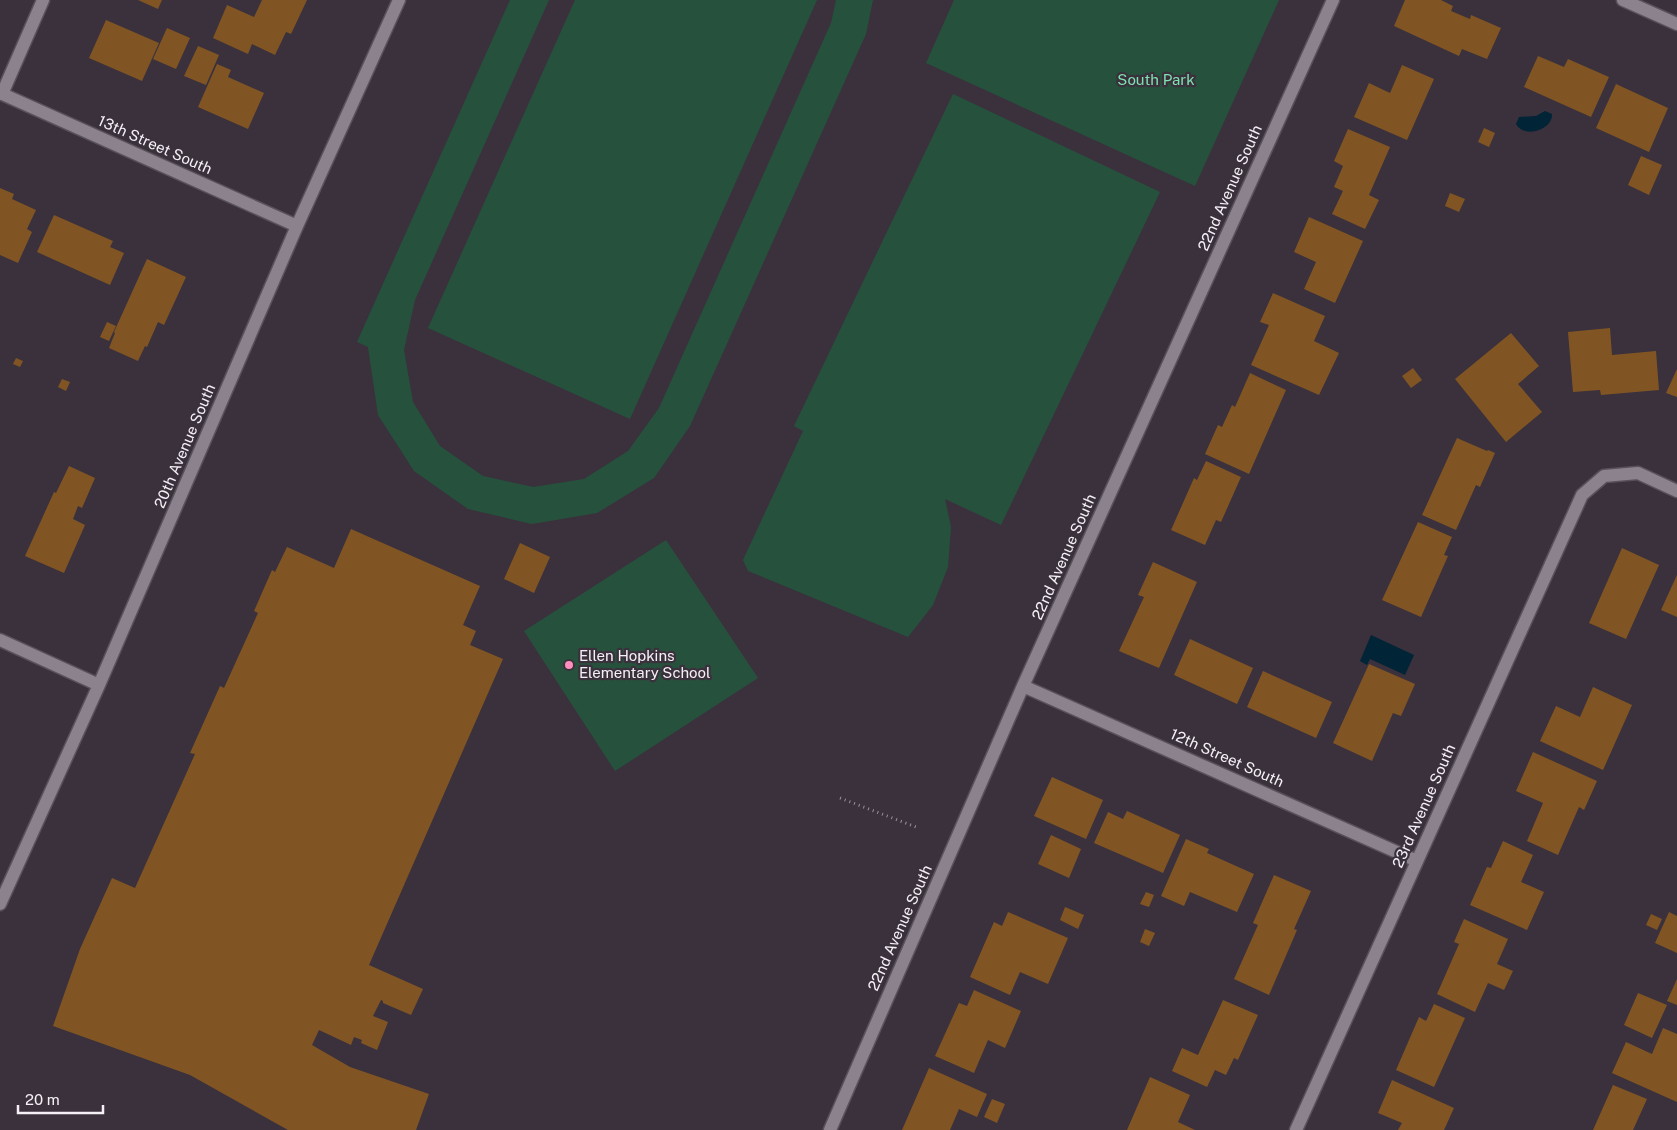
<svg xmlns="http://www.w3.org/2000/svg" width="1677" height="1130" font-family="'Public Sans',sans-serif">
	<style>
		.green { fill: #26523d }
		.water { fill: #012437 }
		.building { fill: #815523 }
		.lines { fill: none; stroke-linecap: round; stroke-linejoin: round }
		.minor-casing { stroke: #58515a; stroke-width: 15 }
		.path { stroke: #99929b; stroke-width: 3; stroke-dasharray: 1 4; stroke-linecap: butt }
		.minor { stroke: #8c828e; stroke-width: 12 }
		.poi-dot { fill: #fe8ebb; stroke: #3a313c; stroke-width: 2 }
		.labels { text-anchor: middle; stroke-width: 4.5; stroke-linejoin: round; paint-order: stroke }
		.park-label { font-size: 15px; fill: #7ee2b1; stroke: #3a313c }
		.street-label { font-size: 15px; fill: #f5eff6; stroke: #3a313c }
		.poi-label { font-size: 15px; fill: #f5eff6; stroke: #3a313c; text-anchor: start }
	</style>
	<rect width="100%" height="100%" fill="#3a313c"/>
	<!-- green -->
	<path class="green" d="M510 0H549L415 300 404 350 413 402 440 446 483 476 533 487 584 479 628 451 659 408 831 23 836 0H873L866 34 690 426 654 478 597 513 532 524 468 509 414 471 378 415 368 347 357 342Z
		M575 0H817L630 419 428 328Z
		M954 0H1279L1195 186 926 63Z
		M953 94 1160 192 1001 525 945 499 951 527 948 567 933 605 908 637 748 571 743 560 803 431 794 426Z
		M666 540 758 678 615 771 524 631Z"/>
	<!-- water -->
	<path class="water" d="M1545 111 1552 114C1553 130 1524 139 1516 124L1519 117 1536 116Z
		M1371 635 1414 655 1405 675 1370 659 1367 665 1360 661Z"/>
	<!-- building -->
	<path class="building" d="M138 0H162L158 9Z
		M262 0H307L291 34 286 32 275 55 252 44 248 54 213 38 227 5 254 17Z
		M1405 0H1441L1453 6 1451 11 1470 19 1471 15 1501 28 1487 59 1462 49 1459 56 1394 26Z
		M106 20 159 43 142 81 89 58Z
		M167 28 190 38 176 69 153 59Z
		M198 46 219 55 206 85 184 76Z
		M1538 56 1564 67 1568 59 1609 77 1591 117 1524 87Z
		M217 64 231 70 228 77 264 93 248 129 198 107Z
		M1402 65 1434 79 1407 140 1354 117 1369 83 1390 93Z
		M1616 84 1668 108 1649 152 1596 128Z
		M1484 128 1495 133 1489 147 1478 142Z
		M1348 129 1390 147 1369 195 1379 200 1365 229 1332 214 1343 191 1334 187 1343 166 1334 161Z
		M1641 156 1662 165 1649 195 1628 185Z
		M0 188 14 194 12 199 36 210 27 229 32 232 18 263 0 255Z
		M1450 193 1465 199 1459 212 1445 206Z
		M54 215 113 241 110 247 124 253 110 285 37 252Z
		M1309 217 1363 241 1335 303 1304 289 1316 262 1294 252Z
		M147 259 186 277 164 325 158 322 147 347 145 346 138 361 109 348 115 333 114 332Z
		M1273 293 1325 316 1314 341 1339 353 1319 395 1251 365 1269 325 1260 322Z
		M107 322 116 326 109 341 100 337Z
		M1610 328 1612 355 1656 351 1659 390 1601 395 1600 390 1573 392 1568 332Z
		M1511 333 1539 366 1518 384 1542 412 1506 442 1455 379Z
		M16 358 23 361 20 367 13 364Z
		M1413 368 1422 380 1411 388 1402 376Z
		M1677 369V397L1666 393Z
		M1250 373 1286 390 1249 474 1205 454 1218 425 1222 427 1232 405 1235 407Z
		M62 379 70 382 66 391 58 387Z
		M1457 438 1487 451 1488 450 1495 453 1480 487 1476 485 1456 530 1422 515Z
		M1206 461 1241 477 1221 522 1216 520 1205 545 1171 530 1194 478 1197 480Z
		M69 466 95 478 82 508 78 506 73 519 85 525 64 573 25 556 54 492 56 493Z
		M1418 522 1452 537 1444 555 1448 556 1421 617 1382 600Z
		M351 529 480 586 463 625 476 631 470 645 503 659 369 965 423 989 411 1015 383 1003V1001L381 1000 373 1016 388 1022 377 1050 361 1043 362 1040 354 1037 351 1045 319 1030 312 1045 350 1067 429 1094 416 1130H288L190 1075 53 1026 80 949 112 878 135 888 195 754 190 753 220 686 224 688 258 613 254 611 272 570 275 572 287 547 334 568Z
		M520 543 550 557 534 593 504 579Z
		M1622 548 1659 565 1626 639 1589 623Z
		M1153 562 1197 582 1159 668 1119 651 1144 597 1138 595Z
		M1677 575V617L1661 610Z
		M1190 639 1253 668 1237 704 1174 675Z
		M1369 664 1415 684 1401 716 1393 713 1372 761 1333 743Z
		M1263 671 1332 702 1316 738 1247 707Z
		M1593 687 1632 705 1603 770 1540 741 1556 706 1580 717Z
		M1533 752 1597 781 1584 810 1579 807 1558 855 1527 841 1543 803 1516 791Z
		M1052 777 1103 800 1086 839 1034 816Z
		M1127 811 1180 835 1163 873 1094 843 1108 812 1123 819Z
		M1051 835 1081 849 1069 878 1038 864Z
		M1186 839 1209 849 1207 853 1254 874 1237 912 1190 892 1184 906 1161 896Z
		M1503 841 1533 855 1521 882 1544 892 1527 930 1470 905 1487 867 1491 868Z
		M1274 875 1311 891 1294 929 1297 930 1269 995 1234 979 1258 925 1253 923Z
		M1146 892 1154 895 1149 907 1140 904Z
		M1065 907 1084 915 1078 929 1060 920Z
		M1008 912 1068 938 1048 984 1020 972 1010 995 970 977 994 922 1002 926Z
		M1669 912 1677 916V953L1655 943Z
		M1651 914 1662 919 1657 930 1646 925Z
		M1464 919 1508 939 1497 964 1513 971 1504 990 1488 983 1475 1012 1437 994 1459 944 1454 942Z
		M1145 929 1155 933 1149 946 1140 942Z
		M1677 979V1005L1667 1001Z
		M974 990 1021 1011 1005 1048 988 1040 974 1073 935 1056 959 1003 967 1006Z
		M1638 993 1667 1005 1652 1038 1624 1025Z
		M1223 1000 1258 1015 1238 1060 1234 1058 1226 1075 1215 1070 1207 1087 1172 1071 1182 1048 1198 1055Z
		M1434 1004 1465 1018 1434 1087 1396 1070 1419 1017 1426 1021Z
		M1663 1028 1677 1034V1102L1612 1073 1626 1042 1652 1054Z
		M929 1068 987 1094 977 1117 959 1109 950 1130H902Z
		M1150 1077 1190 1095 1178 1122 1195 1130H1127Z
		M1392 1080 1454 1108 1444 1130H1398L1402 1123 1378 1113Z
		M1613 1085 1647 1099 1633 1130H1593Z
		M992 1099 1005 1104 997 1123 984 1117Z"/>
	<g class="lines">
		<!-- minor casing -->
		<g class="minor-casing">
			<path id="minor" d="M1623 0 1677 24
				M0 93 297 226
				M2 94 43 0
				M0 640 99 685
				M1023 686 1417 861
				M0 904 99 685 297 226 399 0
				M830 1130 1023 686 1333 0
				M1296 1130 1582 495 1604 476 1638 473 1677 491"/>
		</g>
		<!-- path -->
		<path class="path" d="M840 798 916 827"/>
		<!-- minor -->
		<use href="#minor" class="minor"/>
	</g>
	<!-- markers -->
	<circle class="poi-dot" cx="569" cy="665" r="5"/>
	<g class="labels">
		<!-- park labels -->
		<g class="park-label">
			<text x="1156" y="85">South Park</text>
		</g>
		<!-- street labels -->
		<g class="street-label">
			<text transform="translate(155 145) rotate(24)" y="5">13th Street South</text>
			<text transform="translate(1230 188) rotate(-66)" y="5">22nd Avenue South</text>
			<text transform="translate(185 446) rotate(-67)" y="5">20th Avenue South</text>
			<text transform="translate(1064 557) rotate(-66)" y="5">22nd Avenue South</text>
			<text transform="translate(1227 758) rotate(24)" y="5">12th Street South</text>
			<text transform="translate(1424 806) rotate(-66)" y="5">23rd Avenue South</text>
			<text transform="translate(900 928) rotate(-66)" y="5">22nd Avenue South</text>
		</g>
		<!-- poi labels -->
		<g class="poi-label">
			<text x="579" y="661">Ellen Hopkins<tspan x="579" dy="17">Elementary School</tspan></text>
		</g>
	</g>
	<!-- scale -->
	<path d="M18 1105v8h85v-8" fill="none" stroke="#f5eff6" stroke-width="2.5"/>
	<text x="25" y="1105" font-size="15" fill="#f5eff6" stroke="#3a313c" stroke-width="4" paint-order="stroke">20 m</text>
</svg>
